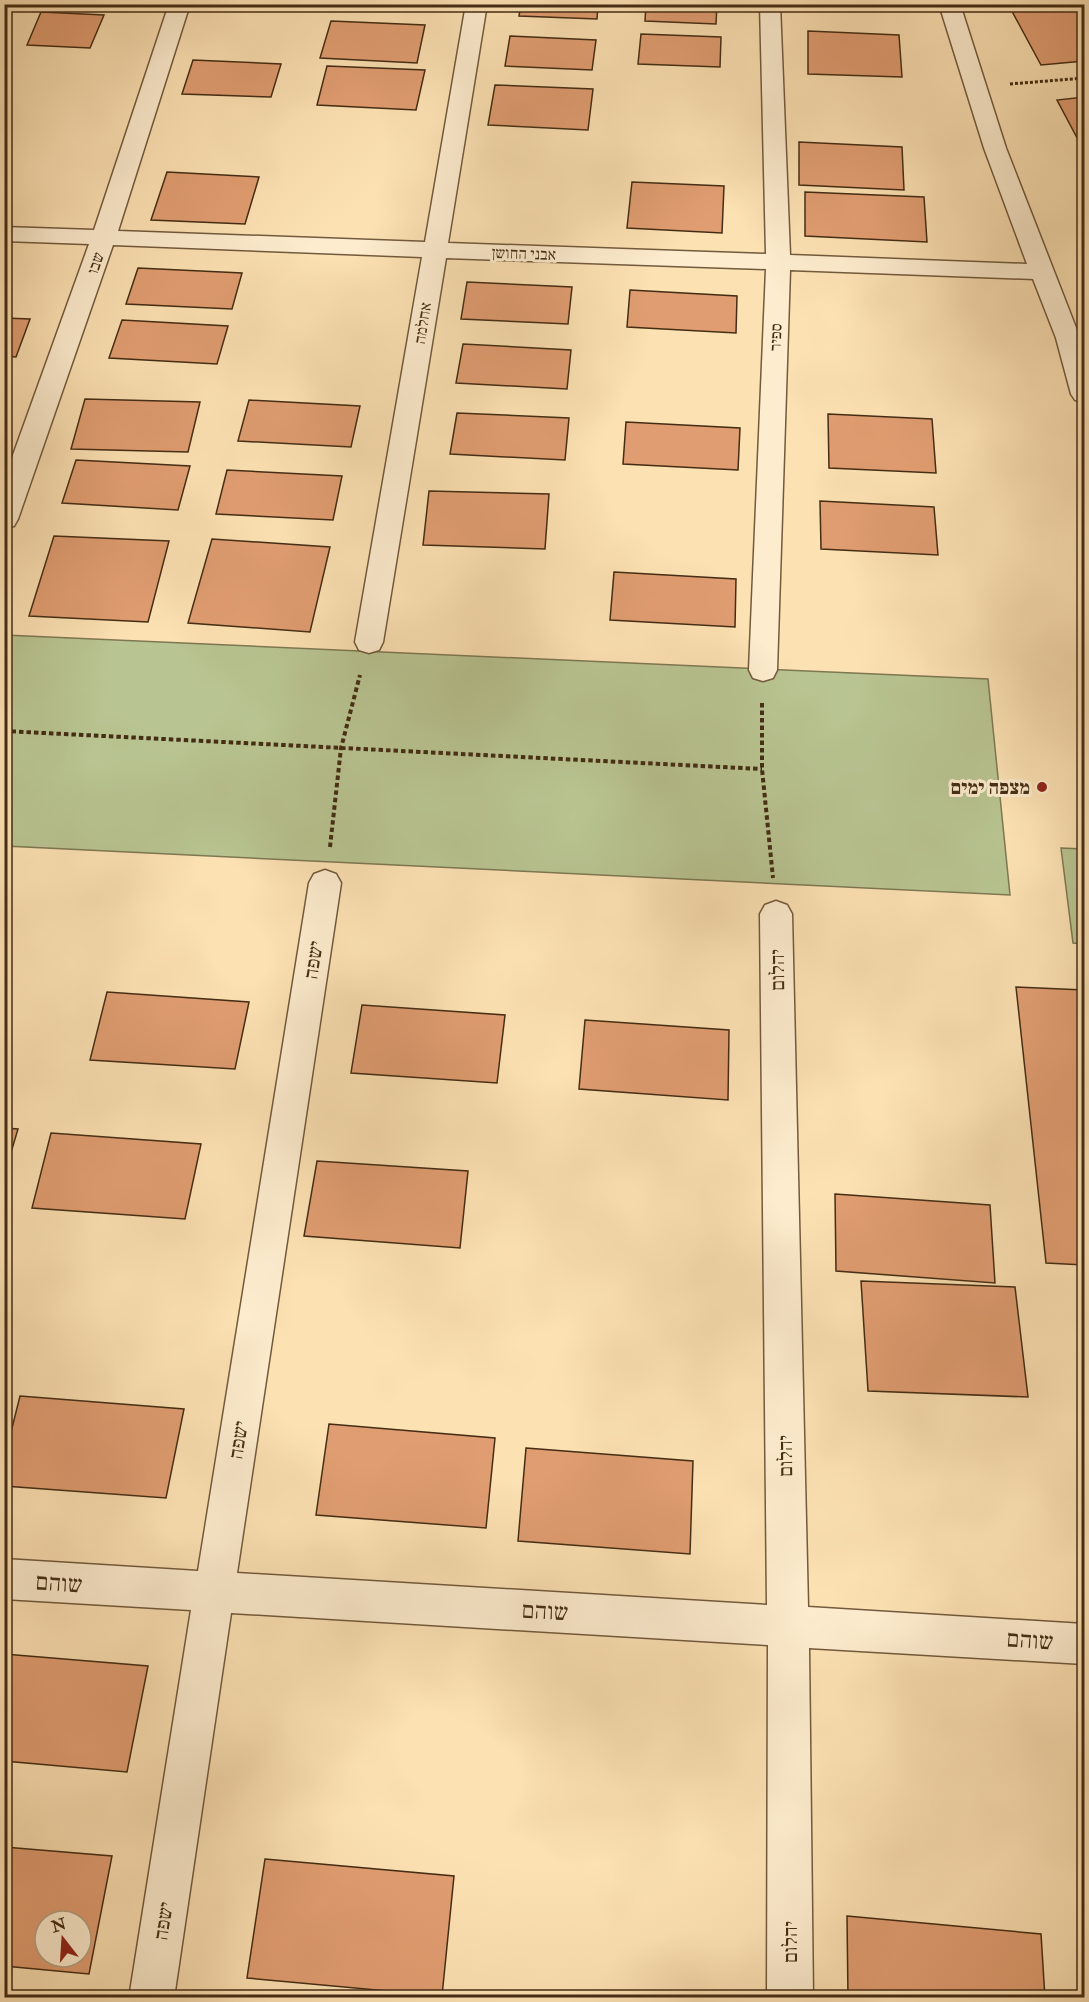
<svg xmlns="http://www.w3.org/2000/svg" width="1089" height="2002" font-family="'IM FELL Double Pica','Frank Ruhl Libre',serif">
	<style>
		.green { fill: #b8c491; stroke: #7e7852; stroke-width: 1.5 }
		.building { fill: #e09d71; stroke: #442d14; stroke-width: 1.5; fill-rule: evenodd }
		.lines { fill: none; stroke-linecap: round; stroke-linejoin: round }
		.minor-casing { stroke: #725a3c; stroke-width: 3 }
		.path-far1 { stroke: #442d14; stroke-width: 3; stroke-dasharray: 3 2; stroke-linecap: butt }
		.path { stroke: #442d14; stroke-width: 4; stroke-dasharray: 4.5 3; stroke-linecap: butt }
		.minor { fill: #fdecce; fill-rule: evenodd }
		.poi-dot { fill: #8f2418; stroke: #fdecce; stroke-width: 2 }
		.labels { text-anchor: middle; stroke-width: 6; stroke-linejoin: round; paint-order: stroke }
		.far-street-label { font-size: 16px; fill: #442d14; stroke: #fdecce }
		.poi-label { font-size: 20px; font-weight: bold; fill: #442d14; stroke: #fdecce; text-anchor: end }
		.street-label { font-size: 20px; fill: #442d14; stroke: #fdecce }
		.near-street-label { font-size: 24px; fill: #442d14; stroke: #fdecce }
	</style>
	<rect width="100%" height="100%" fill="#fce1b3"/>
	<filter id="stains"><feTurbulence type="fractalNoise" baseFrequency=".00333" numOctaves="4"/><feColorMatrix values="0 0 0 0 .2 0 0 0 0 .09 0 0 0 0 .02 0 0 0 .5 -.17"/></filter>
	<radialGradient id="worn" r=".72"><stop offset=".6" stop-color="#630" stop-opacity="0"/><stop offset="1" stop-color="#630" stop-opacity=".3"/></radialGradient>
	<!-- green -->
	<path class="green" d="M4 635 988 679 1010 895 5 846Z
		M1061 848 1084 849V944L1073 943Z"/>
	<!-- building -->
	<path class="building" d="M521 4H598L597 19 519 16Z
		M646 4H717L716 24 645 21Z
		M1008 4H1084V61L1041 65Z
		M41 12 104 15 90 48 27 45Z
		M331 21 425 25 417 63 320 58Z
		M808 31 899 35 902 77 808 74Z
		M641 34 721 37 720 67 638 64Z
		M510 36 596 40 592 70 505 66Z
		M193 60 281 64 271 97 182 94Z
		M327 66 425 70 416 110 317 105Z
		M495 85 593 89 588 130 488 125Z
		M1084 97V151L1057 100Z
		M799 142 902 147 904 190 799 185Z
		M167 172 259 177 245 224 151 220Z
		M632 182 724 186 722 233 627 228Z
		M805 192 924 197 927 242 805 236Z
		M138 268 242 273 232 309 126 304Z
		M467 282 572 287 568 324 461 319Z
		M630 290 737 296 736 333 627 327Z
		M4 318 30 319 16 357 4 356Z
		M122 320 228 326 217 364 109 358Z
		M463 344 571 350 567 389 456 383Z
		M85 399 200 402 188 452 71 449Z
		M249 400 360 406 351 447 238 441Z
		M457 413 569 418 565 460 450 454Z
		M828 414 932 419 936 473 829 468Z
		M626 422 740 428 738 470 623 464Z
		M76 460 190 466 178 510 62 503Z
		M227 470 342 476 333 520 216 514Z
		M429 491 549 494 545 549 423 545Z
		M820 501 934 507 938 555 821 549Z
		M54 536 169 541 148 622 29 616Z
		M212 539 330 547 310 632 188 623Z
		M614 572 736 579 735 627 610 620Z
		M1016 987 1084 990V1265L1046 1263Z
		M107 992 249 1002 235 1069 90 1060Z
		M362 1005 505 1015 497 1083 351 1073Z
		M585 1020 729 1030 728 1100 579 1089Z
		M4 1128 18 1129 4 1176Z
		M51 1133 201 1144 185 1219 32 1208Z
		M317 1161 468 1171 460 1248 304 1236Z
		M835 1194 990 1205 995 1283 836 1271Z
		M861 1281 1015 1287 1028 1397 868 1391Z
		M20 1396 184 1409 166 1498 4 1486V1460Z
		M329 1424 495 1438 486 1528 316 1515Z
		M526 1448 693 1461 690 1554 518 1541Z
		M4 1654 148 1666 127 1772 4 1761Z
		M4 1847 112 1856 89 1974 4 1966ZM45 1921H81V1957H45Z
		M265 1859 454 1876 442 1996 247 1978Z
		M847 1916 1041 1934 1045 1998H848Z"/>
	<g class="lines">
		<!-- minor casing -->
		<g class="minor-casing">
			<path id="minor" d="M169 4H190L118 231 425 242 466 4H487L448 243 766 254 760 4H780L790 255 1027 264 984 148 939 4H960L1006 148 1080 338 1084 352V402L1075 400 1071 394 1056 338 1033 279 790 270 777 670 773 678 763 681 753 678 749 670 766 269 446 258 383 642 379 650 369 653 359 650 355 642 422 257 113 245 18 519 14 526 4 528V480L89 244 4 241V227L94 230Z
				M325 870 336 874 341 883 237 1573 767 1605 760 914 765 905 776 901 787 905 792 914 808 1607 1084 1624V1664L809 1648 813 1998H767L768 1645 231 1613 174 1998H129L191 1610 4 1599V1559L198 1571 309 883 314 874Z"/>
		</g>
		<!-- path-far1 -->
		<path class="path-far1" d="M1010 84 1084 78"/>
		<!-- path -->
		<path class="path" d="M762 703V769L773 878
			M4 731 762 769
			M330 847 341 748 360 675"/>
		<!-- minor -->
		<use href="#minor" class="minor"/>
	</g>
	<!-- markers -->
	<circle class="poi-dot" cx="1042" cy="787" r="6"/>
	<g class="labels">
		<!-- far-street labels -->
		<g class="far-street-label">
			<text transform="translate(524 253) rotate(2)" y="6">אבני החושן</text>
			<text transform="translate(95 263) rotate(-71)" y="6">שבו</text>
			<text transform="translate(422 323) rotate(-81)" y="6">אחלמה</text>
			<text transform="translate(775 337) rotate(-88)" y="6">ספיר</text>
		</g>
		<!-- poi labels -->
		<g class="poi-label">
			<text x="1030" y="794">מצפה ימים</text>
		</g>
		<!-- street labels -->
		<g class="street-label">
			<text transform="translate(313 960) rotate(-81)" y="7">ישפה</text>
			<text transform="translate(777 970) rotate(-91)" y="7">יהלום</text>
			<text transform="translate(238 1440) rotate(-81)" y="7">ישפה</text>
			<text transform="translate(785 1456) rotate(-91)" y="7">יהלום</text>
			<text transform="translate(163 1921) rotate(-81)" y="7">ישפה</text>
			<text transform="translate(790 1942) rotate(-90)" y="7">יהלום</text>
		</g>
		<!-- near-street labels -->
		<g class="near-street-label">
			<text transform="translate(59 1583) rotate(4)" y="8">שוהם</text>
			<text transform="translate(545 1611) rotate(3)" y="8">שוהם</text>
			<text transform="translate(1030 1640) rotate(4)" y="8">שוהם</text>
		</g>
	</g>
	<!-- margin -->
	<rect width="1089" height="2002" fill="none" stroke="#fce1b3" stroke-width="24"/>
	<rect x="6" y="6" width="1077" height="1990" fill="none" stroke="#442d14" stroke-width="3"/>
	<rect x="12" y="12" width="1065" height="1978" fill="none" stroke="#442d14" stroke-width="1.5"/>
	<!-- north arrow -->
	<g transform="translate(63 1939) rotate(343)"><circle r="28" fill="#fdecce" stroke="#b3a084" stroke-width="1.5"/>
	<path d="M0-4.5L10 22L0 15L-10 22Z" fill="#8f2418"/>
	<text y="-9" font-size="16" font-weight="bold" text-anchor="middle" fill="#442d14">N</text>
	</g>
	<rect width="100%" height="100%" filter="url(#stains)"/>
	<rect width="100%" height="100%" fill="url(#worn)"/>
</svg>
